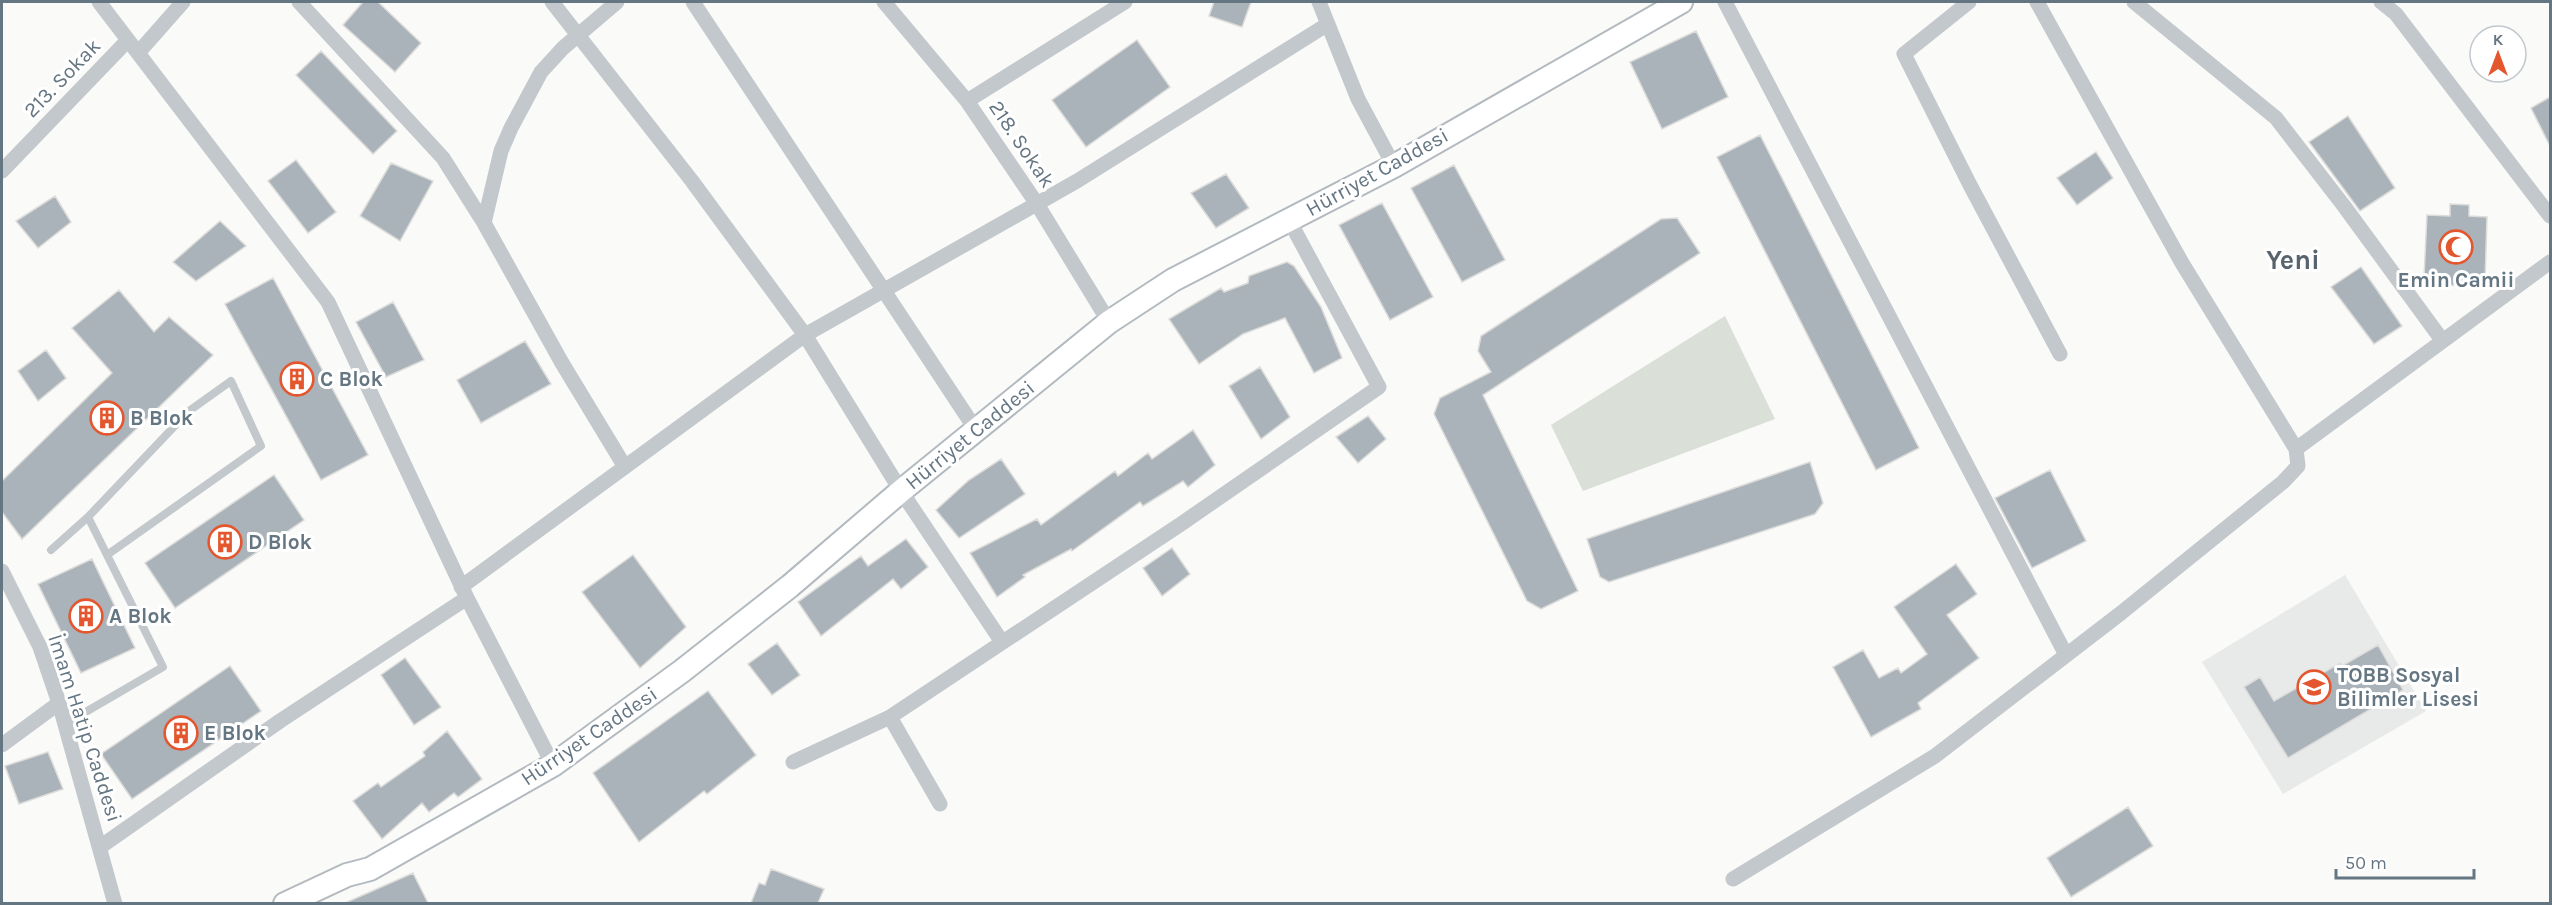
<svg xmlns="http://www.w3.org/2000/svg" width="2552" height="905" font-family="Karla,sans-serif">
	<style>
		.built { fill: #e8e9e9 }
		.green { fill: #dadfd7 }
		.building { fill: #aab3b9; stroke: #dcdcda; stroke-width: 1.5 }
		.lines { fill: none; stroke-linecap: round; stroke-linejoin: round }
		.secondary-casing { stroke: #b3babf; stroke-width: 26 }
		.lane { stroke: #c3c8cc; stroke-width: 8 }
		.street { stroke: #c3c8cc; stroke-width: 15 }
		.secondary { stroke: #fff; stroke-width: 22 }
		.labels { text-anchor: middle; stroke-width: 6; stroke-linejoin: round; paint-order: stroke }
		.street-label { font-size: 21px; fill: #657683; stroke: #fff }
		.poi-label { font-size: 21px; font-weight: bold; fill: #657683; stroke: #fff; text-anchor: start }
		.district-label { font-size: 27px; font-weight: bold; fill: #57646e; stroke: #fff }
	</style>
	<rect width="100%" height="100%" fill="#fafaf8"/>
	<!-- built -->
	<path class="built" d="M2345 575 2426 711 2283 794 2202 662Z"/>
	<!-- green -->
	<path class="green" d="M1725 316 1775 419 1583 491 1551 425Z"/>
	<!-- building -->
	<path class="building" d="M363 2H378L421 43 395 72 343 25Z
		M1214 2H1251L1242 27 1209 16Z
		M1696 31 1728 97 1662 129 1630 62Z
		M1137 40 1170 87 1086 147 1052 100Z
		M321 51 397 131 373 154 296 75Z
		M2550 97V146L2531 108Z
		M2348 116 2395 188 2360 211 2309 142Z
		M1760 135 1919 448 1876 470 1717 157Z
		M2096 152 2113 178 2077 205 2057 178Z
		M296 160 336 212 308 233 268 181Z
		M391 163 433 181 400 241 360 216Z
		M1454 165 1505 260 1462 282 1411 188Z
		M1226 174 1249 208 1216 228 1191 193Z
		M55 196 71 222 38 248 16 221Z
		M1382 203 1433 297 1390 320 1339 225Z
		M2450 204 2469 205V216L2487 217 2485 281 2464 280V286L2448 285V279L2424 277 2427 215 2450 216Z
		M1677 218 1700 253 1483 395 1578 591 1541 609 1527 601 1434 414 1440 398 1491 372 1478 351 1481 336 1661 219Z
		M220 221 246 246 196 281 173 262Z
		M1287 262 1294 266 1321 307 1342 358 1314 373 1285 318 1243 334 1199 364 1169 319 1221 288 1224 292 1248 283 1249 276Z
		M2361 267 2402 326 2374 344 2331 287Z
		M273 278 368 455 321 480 225 304Z
		M119 290 154 332 169 317 213 355 22 539 2 512V481L112 373 72 328Z
		M393 302 424 360 386 377 356 322Z
		M525 341 551 384 481 423 457 380Z
		M46 350 66 378 38 401 18 371Z
		M1260 367 1290 417 1261 439 1229 386Z
		M1368 416 1386 439 1358 463 1336 437Z
		M1193 430 1215 465 1188 487 1183 481 1143 506 1140 502 1072 551 1071 549 1023 575 1025 577 997 597 970 553 1037 519 1041 525 1115 471 1118 476 1148 453 1152 459Z
		M1001 459 1025 494 959 538 936 510 969 480Z
		M1810 462 1823 503 1815 514 1609 582 1600 577 1587 539Z
		M2050 470 2086 541 2032 568 1995 498Z
		M274 475 304 520 175 608 145 563Z
		M906 539 928 567 901 589 893 579 821 636 798 602 861 556 868 566Z
		M1172 548 1190 574 1162 596 1143 568Z
		M633 555 686 627 640 668 582 592Z
		M92 559 135 648 81 673 38 584Z
		M1956 564 1977 594 1947 615 1979 658 1918 703 1921 709 1871 737 1833 667 1863 650 1879 678 1898 668 1901 673 1927 654 1894 607Z
		M777 643 800 675 772 695 748 664Z
		M2378 645 2403 690 2288 758 2244 687 2260 677 2274 701 2340 663 2342 666Z
		M405 658 441 707 414 725 381 675Z
		M230 666 261 711 132 799 101 754Z
		M708 691 756 755 707 794 704 791 639 842 593 773Z
		M447 731 482 779 458 797 454 793 429 812 422 803 382 839 353 801 378 783 381 787 425 756 423 752Z
		M48 752 63 789 19 804 5 766Z
		M2128 807 2153 846 2071 897 2047 858Z
		M771 869 824 889 818 903H751L759 883 765 885Z
		M413 873 428 903H345Z"/>
	<g class="lines">
		<!-- secondary casing -->
		<g class="secondary-casing">
			<path id="secondary" d="M285 904 347 875 370 869 553 765 682 671 790 586 901 491 1109 322 1173 280 1394 166 1681 2"/>
		</g>
		<!-- lane -->
		<path class="lane" d="M51 550 88 517
			M65 724 163 667 88 517 189 411 231 381 261 446 107 555"/>
		<!-- street -->
		<path class="street" d="M99 2 328 302 467 598 553 765
			M299 2 443 158 484 223 562 363 625 467
			M552 2 692 181 805 335 901 491 1002 642
			M693 2 976 430
			M884 2 967 101 1037 204 1109 322
			M1319 2 1358 99 1394 166
			M1725 2 2066 655
			M1969 2 1904 54 1970 185 2060 354
			M2134 2 2276 118 2344 206 2442 340
			M2381 2 2396 14 2550 216
			M138 53 183 2
			M967 101 1125 2
			M2 171 128 40
			M484 223 501 151 511 128 541 72 563 48 617 2
			M2296 449 2550 262
			M2 571 40 647 59 703 115 904
			M461 587 805 335 1077 181 1328 24
			M890 717 940 804
			M2 745 59 703
			M793 762 890 717 1181 524 1379 387 1289 220
			M100 847 280 721 467 598
			M1733 879 1935 756 2121 613 2283 482 2298 466 2296 449 2182 263 2037 2"/>
		<!-- secondary -->
		<use href="#secondary" class="secondary"/>
	</g>
	<!-- icons -->
	<defs>
		<g id="mosque-ring" transform="scale(1.725)"><circle r="9.5" fill="#fff" stroke="#e4572e" stroke-width="1.5"/><path d="M3.5-4.9A6 6 0 1 0 3.5 4.9A5 5 0 1 1 3.5-4.9Z" fill="#e4572e"/></g>
		<g id="building-ring" transform="scale(1.725)"><circle r="9.5" fill="#fff" stroke="#e4572e" stroke-width="1.5"/><path d="M-4-6H4V6H1V3H-1V6H-4ZM-2.5-4.3h1.7v1.8h-1.7ZM.8-4.3h1.7v1.8H.8ZM-2.5-1h1.7V.8h-1.7ZM.8-1h1.7V.8H.8Z" fill="#e4572e"/></g>
		<g id="school-ring" transform="scale(1.725)"><circle r="9.5" fill="#fff" stroke="#e4572e" stroke-width="1.5"/><path d="M0-5L7-2L0 1L-7-2ZM-4 1L0 2.5L4 1V4Q0 6-4 4Z" fill="#e4572e"/></g>
	</defs>
	<g fill-rule="evenodd">
		<use href="#mosque-ring" x="2456" y="247"/>
		<use href="#building-ring" x="297" y="379"/>
		<use href="#building-ring" x="107" y="418"/>
		<use href="#building-ring" x="225" y="542"/>
		<use href="#building-ring" x="86" y="616"/>
		<use href="#school-ring" x="2314" y="687"/>
		<use href="#building-ring" x="181" y="733"/>
	</g>
	<g class="labels">
		<!-- street labels -->
		<g class="street-label">
			<text transform="translate(62 78) rotate(-46)" y="7">213. Sokak</text>
			<text transform="translate(1022 144) rotate(56)" y="7">218. Sokak</text>
			<text transform="translate(1377 172) rotate(-29)" y="7">Hürriyet Caddesi</text>
			<text transform="translate(970 435) rotate(-39)" y="7">Hürriyet Caddesi</text>
			<text transform="translate(85 728) rotate(72)" y="7">İmam Hatip Caddesi</text>
			<text transform="translate(589 736) rotate(-34)" y="7">Hürriyet Caddesi</text>
		</g>
		<!-- poi labels -->
		<g class="poi-label">
			<text x="2456" y="287" text-anchor="middle">Emin Camii</text>
			<text x="320" y="386">C Blok</text>
			<text x="130" y="425">B Blok</text>
			<text x="248" y="549">D Blok</text>
			<text x="109" y="623">A Blok</text>
			<text x="2337" y="682">TOBB Sosyal<tspan x="2337" dy="24">Bilimler Lisesi</tspan></text>
			<text x="204" y="740">E Blok</text>
		</g>
		<!-- district labels -->
		<g class="district-label">
			<text x="2293" y="269">Yeni</text>
		</g>
	</g>
	<!-- border -->
	<rect width="2552" height="905" fill="none" stroke="#657683" stroke-width="6"/>
	<!-- north arrow -->
	<g transform="translate(2498 54)"><circle r="28" fill="#ffffff" stroke="#c1c8cd" stroke-width="1.5"/>
	<path d="M0-4.5L10 22L0 15L-10 22Z" fill="#e4572e"/>
	<text y="-9" font-size="16" font-weight="bold" text-anchor="middle" fill="#657683">K</text>
	</g>
	<!-- scale -->
	<path d="M2336 869v9h138v-9" fill="none" stroke="#657683" stroke-width="3"/>
	<text x="2345" y="869" font-size="18" fill="#657683" stroke="#ffffff" stroke-width="4.5" paint-order="stroke">50 m</text>
</svg>
